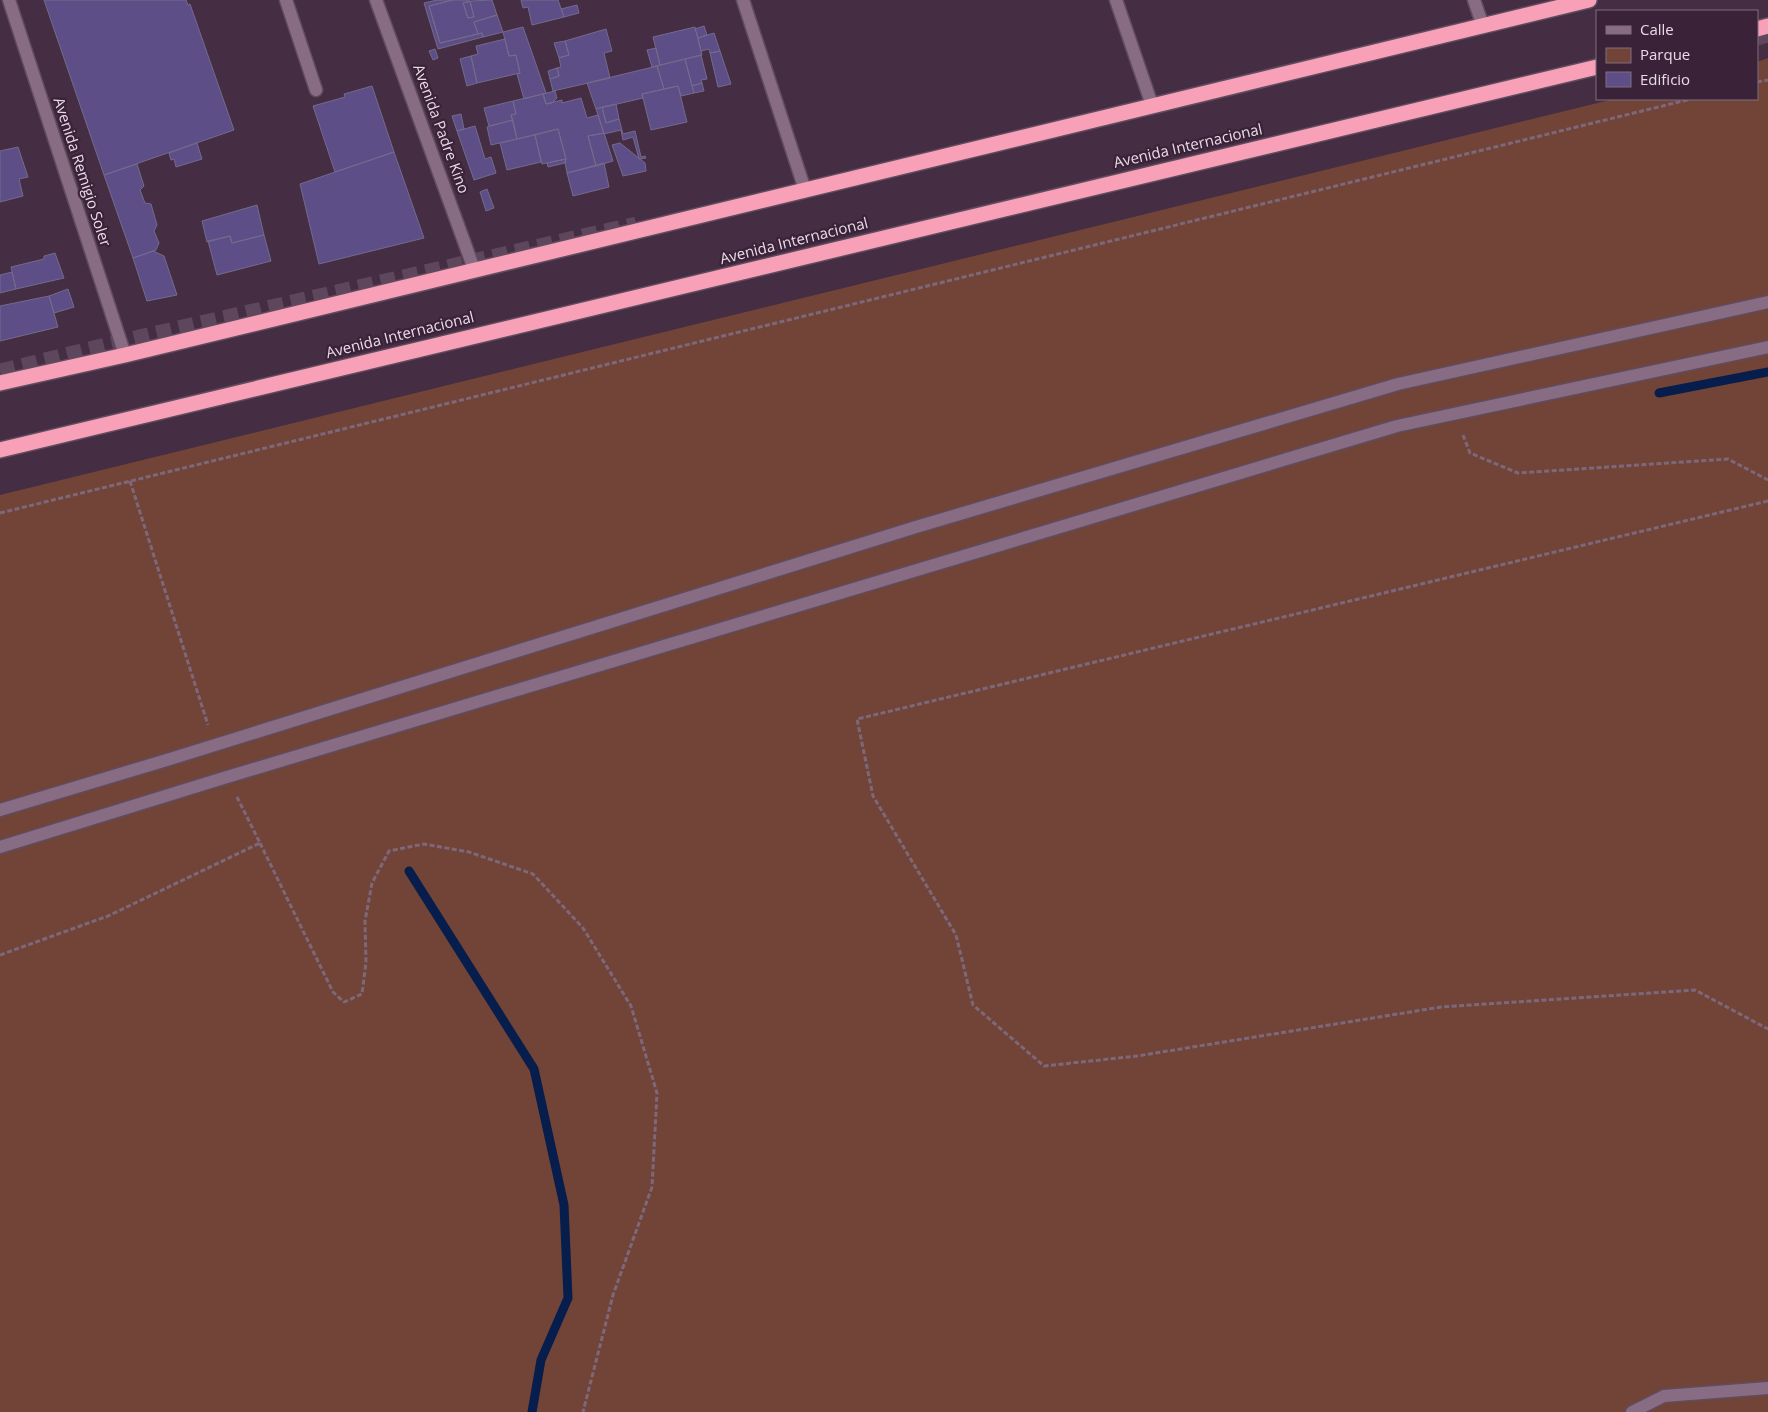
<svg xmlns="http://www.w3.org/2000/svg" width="1768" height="1412" font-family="'Open Sans',sans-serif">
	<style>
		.green { fill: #724437 }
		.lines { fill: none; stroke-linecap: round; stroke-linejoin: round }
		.stream { stroke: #071e4d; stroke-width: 9 }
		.building { fill: #5e4e87; stroke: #736b8b }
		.highway-tunnel { stroke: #5e475c; stroke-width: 15; stroke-dasharray: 15 8; stroke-linecap: butt }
		.minor-casing { stroke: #604c5e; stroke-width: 15 }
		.highway-casing { stroke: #604c5e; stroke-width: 18 }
		.path { stroke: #7d687b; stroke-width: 3; stroke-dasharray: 5 2.5; stroke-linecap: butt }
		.minor { stroke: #876c84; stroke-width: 12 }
		.highway { stroke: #f8a0b7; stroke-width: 15 }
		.labels { text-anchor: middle; stroke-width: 4.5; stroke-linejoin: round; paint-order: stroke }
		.street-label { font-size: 15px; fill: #eadae8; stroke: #3a2338 }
	</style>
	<rect width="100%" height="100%" fill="#452d43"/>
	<!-- green -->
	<path class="green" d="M1768 58V1412H0V495L1614 99H1757V62Z"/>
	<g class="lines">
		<!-- stream -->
		<path class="stream" d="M1659 393 1768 372
			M409 871 534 1069 564 1205 568 1298 541 1360 532 1412"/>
	</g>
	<!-- building -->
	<path class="building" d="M44 0H186L188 5 190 4 234 130 104 175Z
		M437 0H453L429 6 440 43 482 33 483 37 438 49 424 3Z
		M453 0H469V2L463 3 468 18 474 17 470 1 492 0 497 15 474 22 478 34 440 43 429 6Z
		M521 0H558L564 17 532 25 528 7 523 8Z
		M470 1 474 17 468 18 463 3Z
		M577 5 579 13 564 17 561 9Z
		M497 15 503 32 483 37 482 33 478 34 474 22Z
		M704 26 707 35 698 38 695 29Z
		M523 27 546 93 524 99 517 74 520 73 516 55 509 56 503 32Z
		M695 27 702 55 660 65 653 37Z
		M606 29 612 51 604 53 610 78 553 91 550 79 559 76 557 68 561 67 559 58 569 55 565 41Z
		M714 33 720 51 710 53 709 49 701 51 698 38Z
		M505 39 509 56 516 55 520 73 477 83 471 56 478 54 476 46Z
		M565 41 569 55 559 58 554 43Z
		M656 48 660 65 652 67 647 50Z
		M435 49 438 58 433 60 429 51Z
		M720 51 731 84 718 87 710 53Z
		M701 55 707 79 701 80 702 83 692 86 685 59Z
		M471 56 477 83 467 86 460 59Z
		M685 59 694 93 681 96 678 86 664 89 657 66Z
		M657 66 664 89 642 94 643 98 596 109 587 83Z
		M557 68 559 76 550 79 548 71Z
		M702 83 704 91 694 93 692 86Z
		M372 86 394 152 335 172 313 106 345 97 344 94Z
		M678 86 687 122 651 130 642 94Z
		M555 91 557 98 552 103 546 104 543 94Z
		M543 94 546 104 562 100V103L581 98 587 118 598 115 604 133 588 136 596 166 567 173 565 162 566 159 558 129 517 139 511 115 516 114 513 101Z
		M513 101 516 114 511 115 513 120 489 126 484 108Z
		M616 104 619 119 606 123 602 107Z
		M602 107 606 123 619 119 623 134 635 131 641 157 645 156 646 158 639 159 633 137 623 140 621 130 604 134 596 109Z
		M461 114 464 129 457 131 452 116Z
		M513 120 517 139 491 145 487 127Z
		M475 126 485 159 491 157 496 173 474 180 457 131Z
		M558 129 566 159 542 164 535 135Z
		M604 133 613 161 596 166 588 136Z
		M535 135 541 162 507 170 500 143Z
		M197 143 202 159 176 167 174 159 171 160 169 153Z
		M620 143 645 163 646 171 623 176 612 145Z
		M18 147 28 177 19 179 23 196 0 202V151Z
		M394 152 424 238 319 264 300 184Z
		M566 159 565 163 548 167 547 163Z
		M604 163 609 187 573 196 567 173Z
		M137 164 144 186 140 190 145 203 151 204 157 225 154 231 159 243 156 250 133 258 104 175Z
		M487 189 494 208 486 211 480 192Z
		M257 205 264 235 232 243 230 236 207 242 202 221Z
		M264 235 271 261 217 275 208 241 230 236 232 243Z
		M153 251 164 256 177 295 147 301 133 258Z
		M55 253 64 278 16 289 11 267 44 259V256Z
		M12 272 16 289 0 293V275Z
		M68 289 74 307 54 313 49 296Z
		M49 296 58 327 0 341V306Z"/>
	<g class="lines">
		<!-- highway-tunnel -->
		<path class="highway-tunnel" d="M1757 38 1768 35
			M0 371 139 337 636 224"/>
		<!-- minor casing -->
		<g class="minor-casing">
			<path id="minor" d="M9 0 125 355
				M286 0 316 90
				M376 0 474 269
				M743 0 805 190
				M1116 0 1152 105
				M1474 0 1483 26
				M0 810 170 759 916 527 1398 384 1768 302
				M0 847 227 777 1397 426 1768 347
				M1632 1412 1664 1396 1768 1388"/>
		</g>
		<!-- highway casing -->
		<g class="highway-casing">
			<path id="highway" d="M1757 29 1768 26
				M0 383 125 355 1589 0
				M0 450 1597 67"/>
		</g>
		<!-- path -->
		<path class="path" d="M1757 82 1768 80
			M1463 435 1470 453 1518 473 1728 459 1768 480
			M130 481 208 725
			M1768 501 857 719 873 796 956 935 973 1005 1044 1066 1137 1056 1441 1007 1695 990 1768 1029
			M0 513 1691 99
			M260 843 333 992 344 1002 362 994 366 962 365 921 372 883 389 851 424 844 469 852 533 874 583 928 631 1006 657 1093 652 1187 613 1295 583 1412
			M0 955 108 916 260 843 237 797"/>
		<!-- minor -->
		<use href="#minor" class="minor"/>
		<!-- highway -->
		<use href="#highway" class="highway"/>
	</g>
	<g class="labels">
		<!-- street labels -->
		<g class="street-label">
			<text transform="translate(441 129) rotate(70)" y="5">Avenida Padre Kino</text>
			<text transform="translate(1188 146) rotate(-13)" y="5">Avenida Internacional</text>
			<text transform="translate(82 172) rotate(72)" y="5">Avenida Remigio Soler</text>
			<text transform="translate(794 241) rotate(-14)" y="5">Avenida Internacional</text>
			<text transform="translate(400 335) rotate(-14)" y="5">Avenida Internacional</text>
		</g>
	</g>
	<!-- legend -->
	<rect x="1596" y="10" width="162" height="90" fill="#3a2338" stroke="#806c7e"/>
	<rect x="1606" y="26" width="25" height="8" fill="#876c84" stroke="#806c7e"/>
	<text x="1640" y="35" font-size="15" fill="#eadae8">Calle</text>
	<rect x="1606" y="48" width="25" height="15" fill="#724437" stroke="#806c7e"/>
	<text x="1640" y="60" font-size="15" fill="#eadae8">Parque</text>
	<rect x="1606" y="72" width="25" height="15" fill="#5e4e87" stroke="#806c7e"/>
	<text x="1640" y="85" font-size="15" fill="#eadae8">Edificio</text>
</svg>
